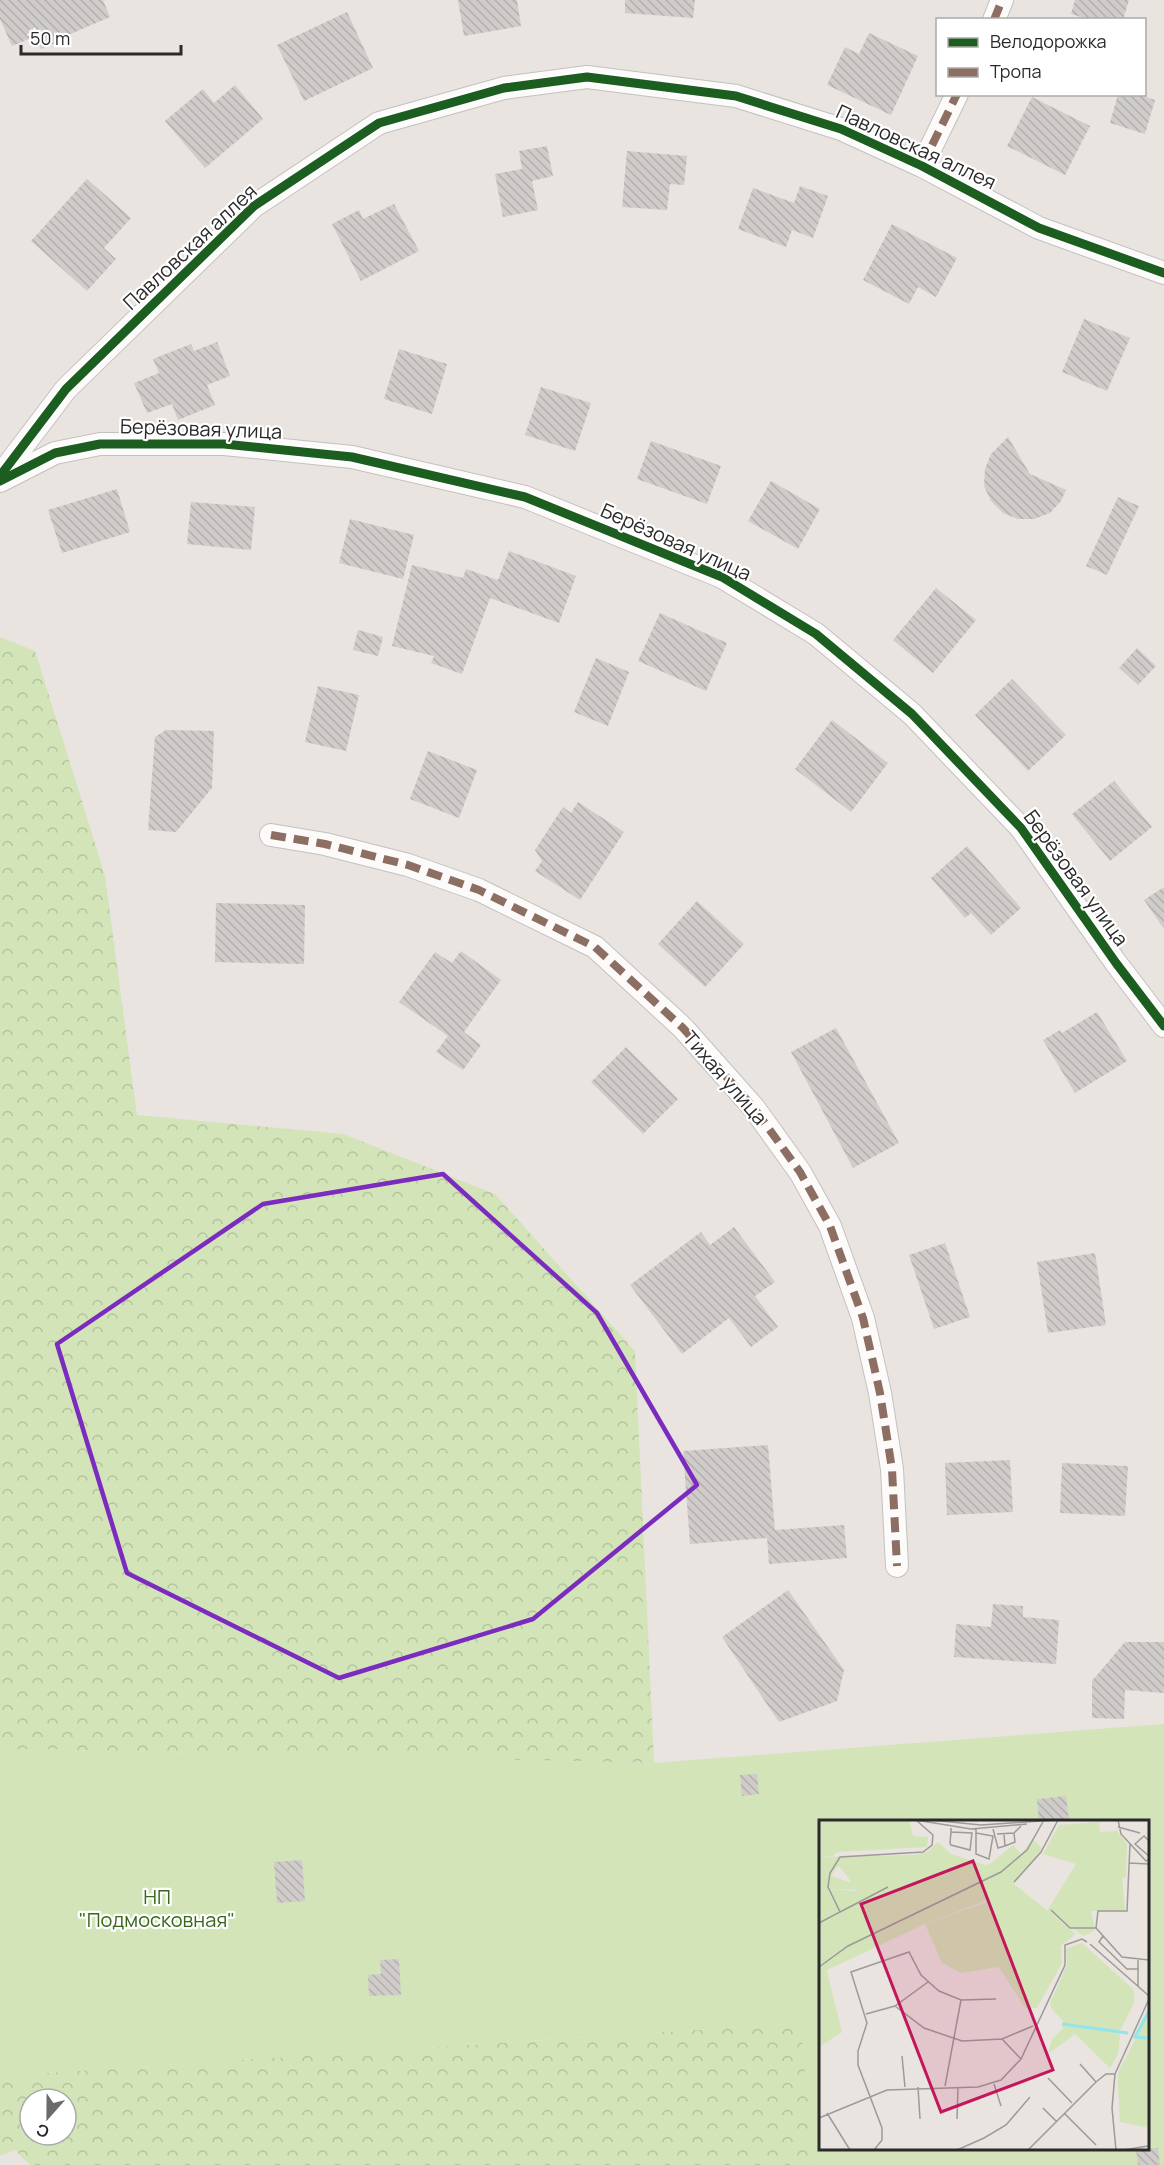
<svg xmlns="http://www.w3.org/2000/svg" width="1164" height="2165" font-family="Manrope,sans-serif">
	<style>
		.forest { fill: url(#forest-crowns); fill-rule: evenodd }
		.garden { fill: #d2e4b8; fill-rule: evenodd }
		.building { fill: url(#building-back-hatch) }
		.lines { fill: none; stroke-linecap: round; stroke-linejoin: round }
		.street-casing { stroke: #c2c1c1; stroke-width: 24 }
		.street { stroke: #fcfbfa; stroke-width: 22 }
		.quiet { stroke: #8d6e63; stroke-width: 8; stroke-dasharray: 15 8; stroke-linecap: butt }
		.cycleway-casing { stroke: #fff; stroke-width: 13 }
		.cycleway { stroke: #1b5e20; stroke-width: 9 }
		.marked { fill: none; stroke: #7b2cbf; stroke-width: 4.5; stroke-linejoin: round }
		.labels { text-anchor: middle; stroke-width: 4.5; stroke-linejoin: round; paint-order: stroke }
		.street-label { font-size: 20px; fill: #2a2a2a; stroke: #fff }
		.park-label { font-size: 20px; fill: #386919; stroke: #fff }
		.inset-river { fill: none; stroke: #92e5ec; stroke-width: 3 }
		.inset-road { fill: none; stroke: #9d9a97; stroke-width: 1.5 }
		.view { fill: #c2185b; fill-opacity: 0.15; stroke: #c2185b; stroke-width: 3 }
		.inset-edge { fill: none; stroke: #2a2a2a; stroke-width: 3 }
	</style>
	<defs>
		<pattern id="forest-crowns" width="20" height="18" patternUnits="userSpaceOnUse" patternTransform="scale(1.5)"><rect width="20" height="18" fill="#d2e4b8"/><path d="M2 6a3 3 0 1 1 6 0M12 15a3 3 0 1 1 6 0" fill="none" stroke="#b4c49e"/></pattern>
		<pattern id="building-back-hatch" width="6" height="6" patternUnits="userSpaceOnUse" patternTransform="scale(1.5)"><rect width="6" height="6" fill="#d0ccca"/><path d="M-1 5l2 2M0 0l6 6M5-1l2 2" fill="none" stroke="#b3afae"/></pattern>
	</defs>
	<rect width="100%" height="100%" fill="#e9e4e0"/>
	<!-- forest -->
	<path class="forest" d="M0 637 35 651 99 856 105 876 137 1115 343 1134 495 1194 635 1351 654 1763 26 1749 0 1751Z
		M801 2023 815 2165H30L15 2150 0 2156V2076ZM30 2099H66V2135H30Z"/>
	<!-- garden -->
	<path class="garden" d="M1164 1724V2165H815L800 2023 0 2076V1751L26 1749 654 1763ZM820 1822H1148V2148H820Z"/>
	<!-- building -->
	<path class="building" d="M0 0H103L110 17 66 36 67 38 41 49 36 36 12 46 0 19Z
		M458 0H517L521 26 464 36Z
		M625 0H695L693 18 625 13Z
		M1075 0H1129L1123 20H1091L1071 14Z
		M347 12 373 68 304 101 277 45Z
		M869 33 918 56 891 115 827 85 845 47 859 54Z
		M235 85 263 119 205 168 165 121 203 89 214 103Z
		M1118 94H1136L1155 100 1145 134 1110 123Z
		M1032 97 1090 126 1065 175 1007 146Z
		M547 146 553 176 532 181 538 210 503 217 495 174 522 169 519 151Z
		M627 151 687 156 684 185 670 184 667 210 622 207Z
		M87 179 131 218 104 248 116 259 87 291 31 241Z
		M800 186 828 196 813 238 792 230 786 247 738 229 753 188 794 203Z
		M394 204 419 251 361 281 332 224 359 210 363 219Z
		M892 224 957 258 936 297 918 287 909 304 863 280Z
		M1084 319 1130 338 1107 391 1062 372Z
		M217 342 230 376 207 385 215 405 178 420 172 404 147 413 134 383 159 373 153 359 191 344 194 351Z
		M399 349 447 364 432 414 384 399Z
		M541 387 591 403 575 451 525 435Z
		M1008 437 1030 474 1066 490 1061 501 1050 513 1034 519H1018L1003 513 991 501 984 486 985 469 991 454Z
		M651 441 721 466 707 504 637 479Z
		M771 481 820 509 798 549 748 521Z
		M117 489 130 532 62 553 48 510Z
		M1118 497 1139 506 1107 575 1086 566Z
		M191 502 255 507 251 550 187 544Z
		M350 519 414 535 403 579 339 563Z
		M509 551 576 576 559 623 490 598 462 674 431 663 434 656 392 646 412 565 463 578 466 569 498 580Z
		M936 588 976 620 933 673 893 640Z
		M660 613 727 643 706 691 638 661Z
		M358 630 383 637 378 656 353 650Z
		M1137 648 1156 666 1138 685 1119 668Z
		M596 658 629 672 608 726 574 712Z
		M1012 679 1066 735 1028 771 975 715Z
		M318 686 359 695 346 751 305 742Z
		M832 720 888 763 851 812 795 769Z
		M166 730 214 731 212 788 176 832 148 830 155 737Z
		M428 751 477 770 459 818 410 799Z
		M1114 781 1152 827 1110 861 1072 814Z
		M578 802 624 832 580 900 535 871 542 861 535 850 563 807 571 813Z
		M967 846 1021 908 991 935 971 913 965 918 931 878Z
		M1164 887V929L1144 900Z
		M697 901 744 944 705 987 658 944Z
		M216 903 305 905 304 964 215 962Z
		M461 951 501 980 464 1032 481 1045 463 1070 436 1052 448 1036 399 1002 435 952 452 963Z
		M1097 1012 1127 1061 1075 1093 1043 1040 1060 1030 1062 1033Z
		M836 1028 899 1143 853 1168 791 1052Z
		M626 1047 678 1099 643 1134 591 1082Z
		M734 1227 775 1282 755 1296 778 1327 751 1347 729 1318 682 1354 630 1285 701 1232 710 1245Z
		M945 1243 970 1317 934 1329 909 1255Z
		M1095 1253 1106 1325 1048 1333 1037 1262Z
		M768 1445 775 1530 844 1525 847 1558 769 1564 767 1538 690 1544 683 1451Z
		M1010 1460 1013 1512 947 1515 945 1463Z
		M1062 1463 1128 1466 1125 1516 1060 1513Z
		M788 1590 844 1670 837 1701 779 1722 722 1637Z
		M993 1604 1023 1606V1617L1059 1620 1056 1664 954 1657 956 1624 991 1627Z
		M1125 1642H1164V1693L1125 1690 1124 1719 1092 1718V1681Z
		M757 1774 759 1794 742 1796 740 1775Z
		M1066 1796 1069 1821H1039L1037 1799Z
		M302 1860 305 1901 277 1903 274 1862Z
		M399 1959 401 1995 369 1996 368 1975 381 1974 380 1960Z
		M1136 2148H1158L1160 2165H1138Z"/>
	<g class="lines">
		<!-- street casing -->
		<g class="street-casing">
			<path id="street" d="M994 20 1002 0
				M922 166 957 94
				M0 476 66 389 254 206 379 123 504 88 587 77 736 96 841 129 922 166 1039 228 1164 273
				M0 481 55 453 100 444H224L352 457 525 497 722 577 816 634 912 714 1021 828 1116 963 1164 1026
				M271 835 325 844 408 865 479 890 595 947 683 1028 754 1108 800 1172 830 1226 863 1318 880 1393 892 1469 897 1566"/>
		</g>
		<!-- street -->
		<use href="#street" class="street"/>
		<!-- quiet -->
		<path class="quiet" d="M994 20 1002 0
			M922 166 957 94
			M271 835 325 844 408 865 479 890 595 947 683 1028 754 1108 800 1172 830 1226 863 1318 880 1393 892 1469 897 1566"/>
		<!-- cycleway casing -->
		<g class="cycleway-casing">
			<path id="cycleway" d="M0 476 66 389 254 206 379 123 504 88 587 77 736 96 841 129 922 166 1039 228 1164 273
				M0 481 55 453 100 444H224L352 457 525 497 722 577 816 634 912 714 1021 828 1116 963 1164 1026"/>
		</g>
		<!-- cycleway -->
		<use href="#cycleway" class="cycleway"/>
	</g>
	<!-- marked area -->
	<path class="marked" d="M443 1174 597 1313 697 1485 533 1619 339 1678 127 1573 57 1344 263 1204Z"/>
	<g class="labels">
		<!-- street labels -->
		<g class="street-label">
			<text transform="translate(916 147) rotate(25)" y="7">Павловская аллея</text>
			<text transform="translate(190 247) rotate(-43)" y="7">Павловская аллея</text>
			<text transform="translate(201 429) rotate(2)" y="7">Берёзовая улица</text>
			<text transform="translate(676 542) rotate(24)" y="7">Берёзовая улица</text>
			<text transform="translate(1076 878) rotate(54)" y="7">Берёзовая улица</text>
			<text transform="translate(725 1078) rotate(49)" y="7">Тихая улица</text>
		</g>
		<!-- park labels -->
		<g class="park-label">
			<text x="157" y="1904">НП<tspan x="157" dy="23">"Подмосковная"</tspan></text>
		</g>
	</g>
	<!-- overview -->
	<g transform="translate(819 1820)">
		<rect width="330" height="330" fill="#e9e4e0"/>
		<path d="M0 0H90L94 16 109 17 108 27 18 32 14 36 0 37ZM280 2 281 12 298 11 308 24 307 57 303 58 306 90 272 91 276 110 265 116 228 91 257 44 224 34 240 5Z" fill="#d2e4b8"/>
		<path d="M119 22 132 34 167 45 82 85 44 70 10 69 0 74V37L95 35 108 32ZM18 47H21L33 63 12 56ZM195 64 257 114 242 126 243 143 218 188H206L180 147 142 153 123 143 106 104 167 82ZM263 123 315 170V183L301 211 261 200 244 201 233 189 231 183 248 145 247 129ZM9 156 23 212 0 227V164ZM330 192V308L301 302 299 265V253ZM246 207 274 208 301 215 299 234 291 248 256 214 229 234 233 219Z" fill="#d2e4b8" fill-rule="evenodd"/>
		<path d="M261 200 301 211V215L274 208H244V201Z" fill="#d2e4b8"/>
		<path d="M214 19 223 28 189 72 106 104 8 150 9 156 0 164V74L10 69 36 71 71 63 83 84 172 43 194 25 202 34Z" fill="#d2e4b8"/>
		<path class="inset-river" d="M243 204 309 213M328 218 316 217 330 191"/>
		<path class="inset-road" d="M97 0 152 9 208 4M112 0 162 5 236 0M299 0 302 14 327 41 330 39M299 7 321 13M174 9 179 28 186 26 185 14M132 12 153 13 151 30 132 25 131 23 132 12V8M157 13 174 16 170 39 157 34V9M178 14 195 13 202 6M330 21 325 16 316 24 330 36M311 24 308 91H279L277 108 303 137 330 140M186 26 196 22 195 13M310 43 330 44M195 62 222 32 239 0M232 90 251 108H277M21 92 69 67M0 103 21 92 9 67 11 53 21 37 104 32 113 25 114 15 97 0M284 116 280 122 308 149H320M271 124 330 176M0 147 29 126 182 52 208 30 225 0M319 166V140M76 186 105 208 143 221 183 219 214 206M47 194 76 186 109 162M183 219 202 239M83 236 86 267M261 244 277 262M229 258 253 283M175 264 182 286M126 266 142 180M99 267 101 299M224 288 238 302M8 293 31 330M245 293 277 325M0 298 68 270 159 267 182 260 202 239 246 145V125L263 119 268 122M138 299 139 268M55 330 63 320V308L39 245V231L48 203 32 152 90 132 102 155 120 171 142 180 177 179M91 330H138L165 318 187 305 211 277M209 330 277 262 287 254H296M297 330 293 288 296 254 330 179M304 330 329 326"/>
		<path class="view" d="M154 41 234 250 122 292 42 84Z"/>
		<rect width="330" height="330" class="inset-edge"/>
	</g>
	<!-- legend -->
	<rect x="936" y="18" width="210" height="78" fill="#ffffff" stroke="#aaaaaa" stroke-width="1.5"/>
	<rect x="948" y="38" width="30" height="9" fill="#1b5e20" stroke="#aaaaaa" stroke-width="1.5"/>
	<text x="990" y="48" font-size="18" fill="#2a2a2a">Велодорожка</text>
	<rect x="948" y="68" width="30" height="9" fill="#8d6e63" stroke="#aaaaaa" stroke-width="1.5"/>
	<text x="990" y="78" font-size="18" fill="#2a2a2a">Тропа</text>
	<!-- north arrow -->
	<g transform="translate(48 2117) rotate(201)"><circle r="28" fill="#ffffff" stroke="#aaaaaa" stroke-width="1.5"/>
	<path d="M0-4.5L10 22L0 15L-10 22Z" fill="#6d6b6a"/>
	<text y="-9" font-size="16" font-weight="bold" text-anchor="middle" fill="#2a2a2a">С</text>
	</g>
	<!-- scale -->
	<path d="M21 45v9h160v-9" fill="none" stroke="#2a2a2a" stroke-width="3"/>
	<text x="30" y="45" font-size="18" fill="#2a2a2a" stroke="#ffffff" stroke-width="4.5" paint-order="stroke">50 m</text>
</svg>
